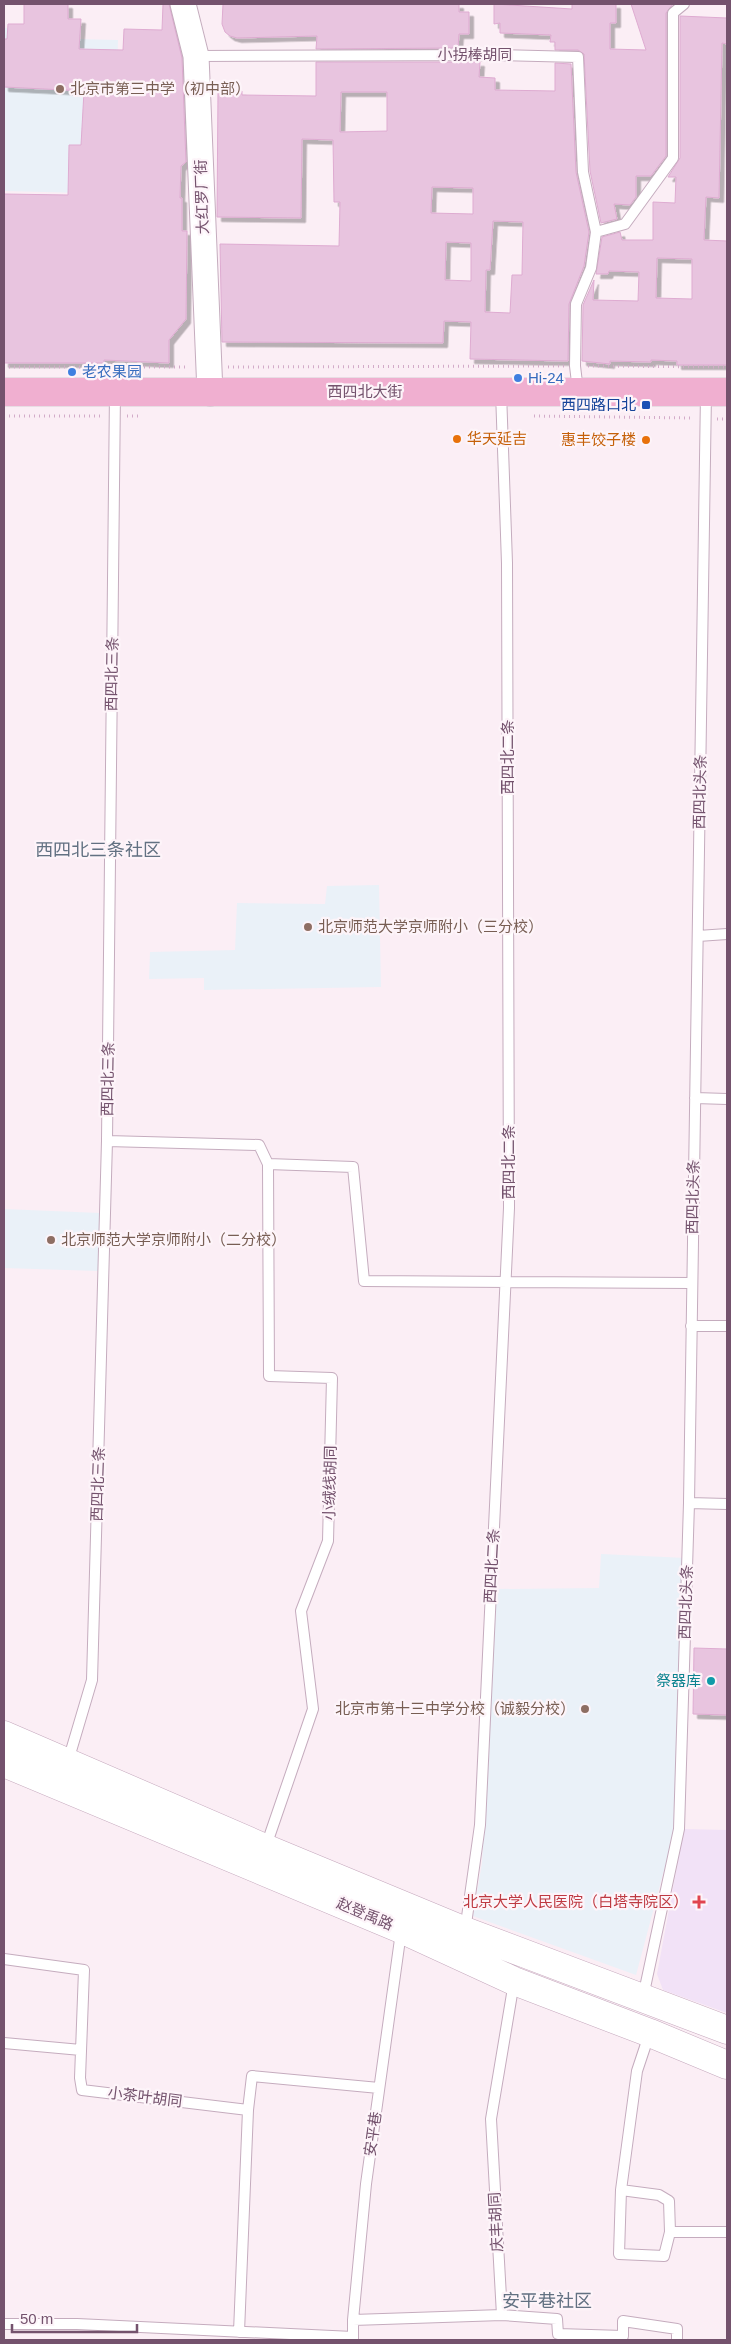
<svg xmlns="http://www.w3.org/2000/svg" width="731" height="2344" font-family="Helvetica,'Noto Sans SC',sans-serif">
	<style>
		.education { fill: #eaf1f8 }
		.medical { fill: #f2e2f7 }
		.building { fill: #e8c4df; stroke: #deabd1; fill-rule: evenodd; filter: url(#shadow) }
		.lines { fill: none; stroke-linecap: round; stroke-linejoin: round }
		.service-casing { stroke: #c5acbe; stroke-width: 12 }
		.tertiary-casing { stroke: #c5acbe; stroke-width: 27 }
		.secondary-casing { stroke: #c5a8bd; stroke-width: 29 }
		.primary-casing { stroke: #d5cbd3; stroke-width: 29 }
		.path { stroke: #d3abc9; stroke-width: 3; stroke-dasharray: 1 4; stroke-linecap: butt }
		.service { stroke: #fff; stroke-width: 10 }
		.tertiary { stroke: #fff; stroke-width: 25 }
		.secondary { stroke: #fff; stroke-width: 28 }
		.primary { stroke: #f0afd0; stroke-width: 28 }
		.education-dot { fill: #8d6e63; stroke: #fdf4f9; stroke-width: 2 }
		.shop-dot { fill: #3f7fe0; stroke: #fdf4f9; stroke-width: 2 }
		.transit-dot { fill: #1a4fb4; stroke: #fdf4f9; stroke-width: 2 }
		.food-dot { fill: #e8710a; stroke: #fdf4f9; stroke-width: 2 }
		.culture-dot { fill: #0f9aa8; stroke: #fdf4f9; stroke-width: 2 }
		.health-dot { fill: #e0444e; stroke: #fdf4f9; stroke-width: 2 }
		.labels { text-anchor: middle; stroke-width: 4.5; stroke-linejoin: round; paint-order: stroke }
		.street-label { font-size: 15px; fill: #74526d; stroke: #fdf4f9 }
		.education-label { font-size: 15px; fill: #785e54; stroke: #fdf4f9; text-anchor: start }
		.shop-label { font-size: 15px; fill: #366cbe; stroke: #fdf4f9; text-anchor: start }
		.transit-label { font-size: 15px; fill: #164399; stroke: #fdf4f9; text-anchor: end }
		.food-label { font-size: 15px; fill: #c56008; stroke: #fdf4f9; text-anchor: start }
		.culture-label { font-size: 15px; fill: #0d838f; stroke: #fdf4f9; text-anchor: end }
		.health-label { font-size: 15px; fill: #be3a42; stroke: #fdf4f9; text-anchor: end }
		.quarter-label { font-size: 18px; fill: #627182; stroke: #fdf4f9 }
	</style>
	<defs>
		<filter id="shadow"><feDropShadow dx="4.5" dy="4.5" stdDeviation="0" flood-color="#0004"/></filter>
	</defs>
	<rect width="100%" height="100%" fill="#fbeef5"/>
	<!-- education -->
	<path class="education" d="M4 28H31L32 38 118 40 115 138 82 193 4 191Z
		M379 885 381 987 204 990V978L149 979 150 952 235 950 237 903 325 904 327 886Z
		M4 1209 100 1213 98 1271 4 1268Z
		M601 1554 686 1558 675 1829 636 1975 473 1916 482 1863 497 1589 599 1588Z"/>
	<!-- medical -->
	<path class="medical" d="M684 1829 727 1830V2013L663 1990 657 1974Z"/>
	<!-- building -->
	<path class="building" d="M24 4H68V19H81L79 49 123 50 124 29 162 30 163 4H169L182 58 186 162 181 166 180 198H182V231H187L186 319 169 340V363L104 360V363H4V194L68 195 69 145H81L84 91 4 87V39H7L8 24H24Z
		M223 4H459V12H469V34H459L458 48 316 49 317 36 237 38 230 36 225 32 222 24Z
		M494 4 572 9V4H616V23H610V49L646 50 631 4H673L666 13V156L651 176H636V197L630 205 614 204 617 219 601 223 590 171 584 54 578 50H555V42H550L551 35 500 33V23L494 24Z
		M680 16 727 18V44L722 43 719 198 706 197 704 240 727 241V365H677V361L651 360V362L610 361V364L582 361 583 305 594 280 593 300 638 301 639 272 609 271 608 274H596L602 237 620 232 622 240H653V202L675 203 676 177H668L680 158ZM657 258 692 259V299L656 298Z
		M316 62H480L479 77 495 78V90L555 91V63L571 64 576 172 589 232 584 266 569 304 568 361 470 359 471 322 444 321 443 343 222 342 220 244 339 246 340 202H334L333 140 302 139 301 218 217 217 218 91H242V95L316 96ZM341 92H387V131L340 132ZM432 187 473 188V214L431 213ZM493 221 523 222 522 275H512L510 313 485 312 486 270H490ZM446 242 471 243V281L445 280Z
		M694 1648 727 1649V1715L693 1714Z"/>
	<g class="lines">
		<!-- service casing -->
		<g class="service-casing">
			<path id="service" d="M196 56 493 55 578 57 583 172 596 232
				M578 391 575 366 576 304 591 268 596 232 625 224 673 158V13L684 4
				M698 936 727 934
				M695 1098 727 1099
				M107 1141 259 1145 268 1164 353 1167 364 1281 692 1283
				M691 1326H727
				M689 1503 727 1504
				M68 1761 92 1680 107 1141 115 392
				M266 1846 313 1709 301 1611 328 1541 332 1378 269 1376 268 1164
				M465 1931 480 1825 509 1208 507 563 501 392
				M4 1959 84 1970 80 2078 82 2090 248 2110 252 2076 379 2088
				M643 1997 679 1829 689 1503 706 393
				M649 2035 637 2071 621 2190 619 2254 664 2256 670 2232H727
				M4 2043 81 2050
				M621 2190 659 2195 669 2201 670 2232
				M502 2315 557 2319 558 2334 623 2336V2321L677 2329V2340
				M353 2320 502 2315 491 2119 514 1982
				M4 2324H77L353 2337
				M239 2332 248 2110
				M353 2340V2320L366 2184 401 1932"/>
		</g>
		<!-- tertiary casing -->
		<g class="tertiary-casing">
			<path id="tertiary" d="M183 4 196 56 210 393"/>
		</g>
		<!-- secondary casing -->
		<g class="secondary-casing">
			<path id="secondary" d="M4 1735 265 1848 465 1931 727 2030
				M4 1763 401 1929 514 1981 650 2033 727 2065"/>
		</g>
		<!-- primary casing -->
		<g class="primary-casing">
			<path id="primary" d="M4 392H727"/>
		</g>
		<!-- path -->
		<path class="path" d="M588 366 727 367
			M4 367H189
			M228 367 564 366
			M4 416H103
			M127 416H141
			M534 416 693 418
			M717 419H727"/>
		<!-- service -->
		<use href="#service" class="service"/>
		<!-- tertiary -->
		<use href="#tertiary" class="tertiary"/>
		<!-- secondary -->
		<use href="#secondary" class="secondary"/>
		<!-- primary -->
		<use href="#primary" class="primary"/>
	</g>
	<!-- markers -->
	<g class="education-dot">
		<circle cx="60" cy="89" r="5"/>
		<circle cx="308" cy="927" r="5"/>
		<circle cx="51" cy="1240" r="5"/>
		<circle cx="585" cy="1709" r="5"/>
	</g>
	<g class="shop-dot">
		<circle cx="72" cy="372" r="5"/>
		<circle cx="518" cy="378" r="5"/>
	</g>
	<rect class="transit-dot" x="641" y="400" width="10" height="10" rx="2.5"/>
	<g class="food-dot">
		<circle cx="457" cy="439" r="5"/>
		<circle cx="646" cy="440" r="5"/>
	</g>
	<circle class="culture-dot" cx="711" cy="1681" r="5"/>
	<path class="health-dot" d="M696.5 1894.5h5v5h5v5h-5v5h-5v-5h-5v-5h5z"/>
	<g class="labels">
		<!-- street labels -->
		<g class="street-label">
			<text x="475" y="60">小拐棒胡同</text>
			<text transform="translate(202 197) rotate(-92)" y="5">大红罗厂街</text>
			<text x="365" y="397">西四北大街</text>
			<text transform="translate(112 674) rotate(-89)" y="5">西四北三条</text>
			<text transform="translate(508 757) rotate(-90)" y="5">西四北二条</text>
			<text transform="translate(700 792) rotate(-89)" y="5">西四北头条</text>
			<text transform="translate(108 1079) rotate(-89)" y="5">西四北三条</text>
			<text transform="translate(509 1162) rotate(-90)" y="5">西四北二条</text>
			<text transform="translate(693 1197) rotate(-89)" y="5">西四北头条</text>
			<text transform="translate(330 1483) rotate(-89)" y="5">小绒线胡同</text>
			<text transform="translate(98 1484) rotate(-88)" y="5">西四北三条</text>
			<text transform="translate(492 1566) rotate(-87)" y="5">西四北二条</text>
			<text transform="translate(686 1602) rotate(-88)" y="5">西四北头条</text>
			<text transform="translate(365 1914) rotate(23)" y="5">赵登禹路</text>
			<text transform="translate(145 2097) rotate(7)" y="5">小茶叶胡同</text>
			<text transform="translate(373 2134) rotate(-82)" y="5">安平巷</text>
			<text transform="translate(496 2222) rotate(-93)" y="5">庆丰胡同</text>
		</g>
		<!-- education labels -->
		<g class="education-label">
			<text x="70" y="94">北京市第三中学（初中部）</text>
			<text x="318" y="932">北京师范大学京师附小（三分校）</text>
			<text x="61" y="1245">北京师范大学京师附小（二分校）</text>
			<text x="575" y="1714" text-anchor="end">北京市第十三中学分校（诚毅分校）</text>
		</g>
		<!-- shop labels -->
		<g class="shop-label">
			<text x="82" y="377">老农果园</text>
			<text x="528" y="383">Hi-24</text>
		</g>
		<!-- transit labels -->
		<g class="transit-label">
			<text x="636" y="410">西四路口北</text>
		</g>
		<!-- food labels -->
		<g class="food-label">
			<text x="467" y="444">华天延吉</text>
			<text x="636" y="445" text-anchor="end">惠丰饺子楼</text>
		</g>
		<!-- culture labels -->
		<g class="culture-label">
			<text x="701" y="1686">祭器库</text>
		</g>
		<!-- health labels -->
		<g class="health-label">
			<text x="688" y="1907">北京大学人民医院（白塔寺院区）</text>
		</g>
		<!-- quarter labels -->
		<g class="quarter-label">
			<text x="98" y="856">西四北三条社区</text>
			<text x="547" y="2307">安平巷社区</text>
		</g>
	</g>
	<!-- border -->
	<rect width="731" height="2344" fill="none" stroke="#74526d" stroke-width="10"/>
	<!-- scale -->
	<path d="M12 2324v8h125v-8" fill="none" stroke="#74526d" stroke-width="2.5"/>
	<text x="20" y="2324" font-size="15" fill="#74526d" stroke="#fdf4f9" stroke-width="4" paint-order="stroke">50 m</text>
</svg>
